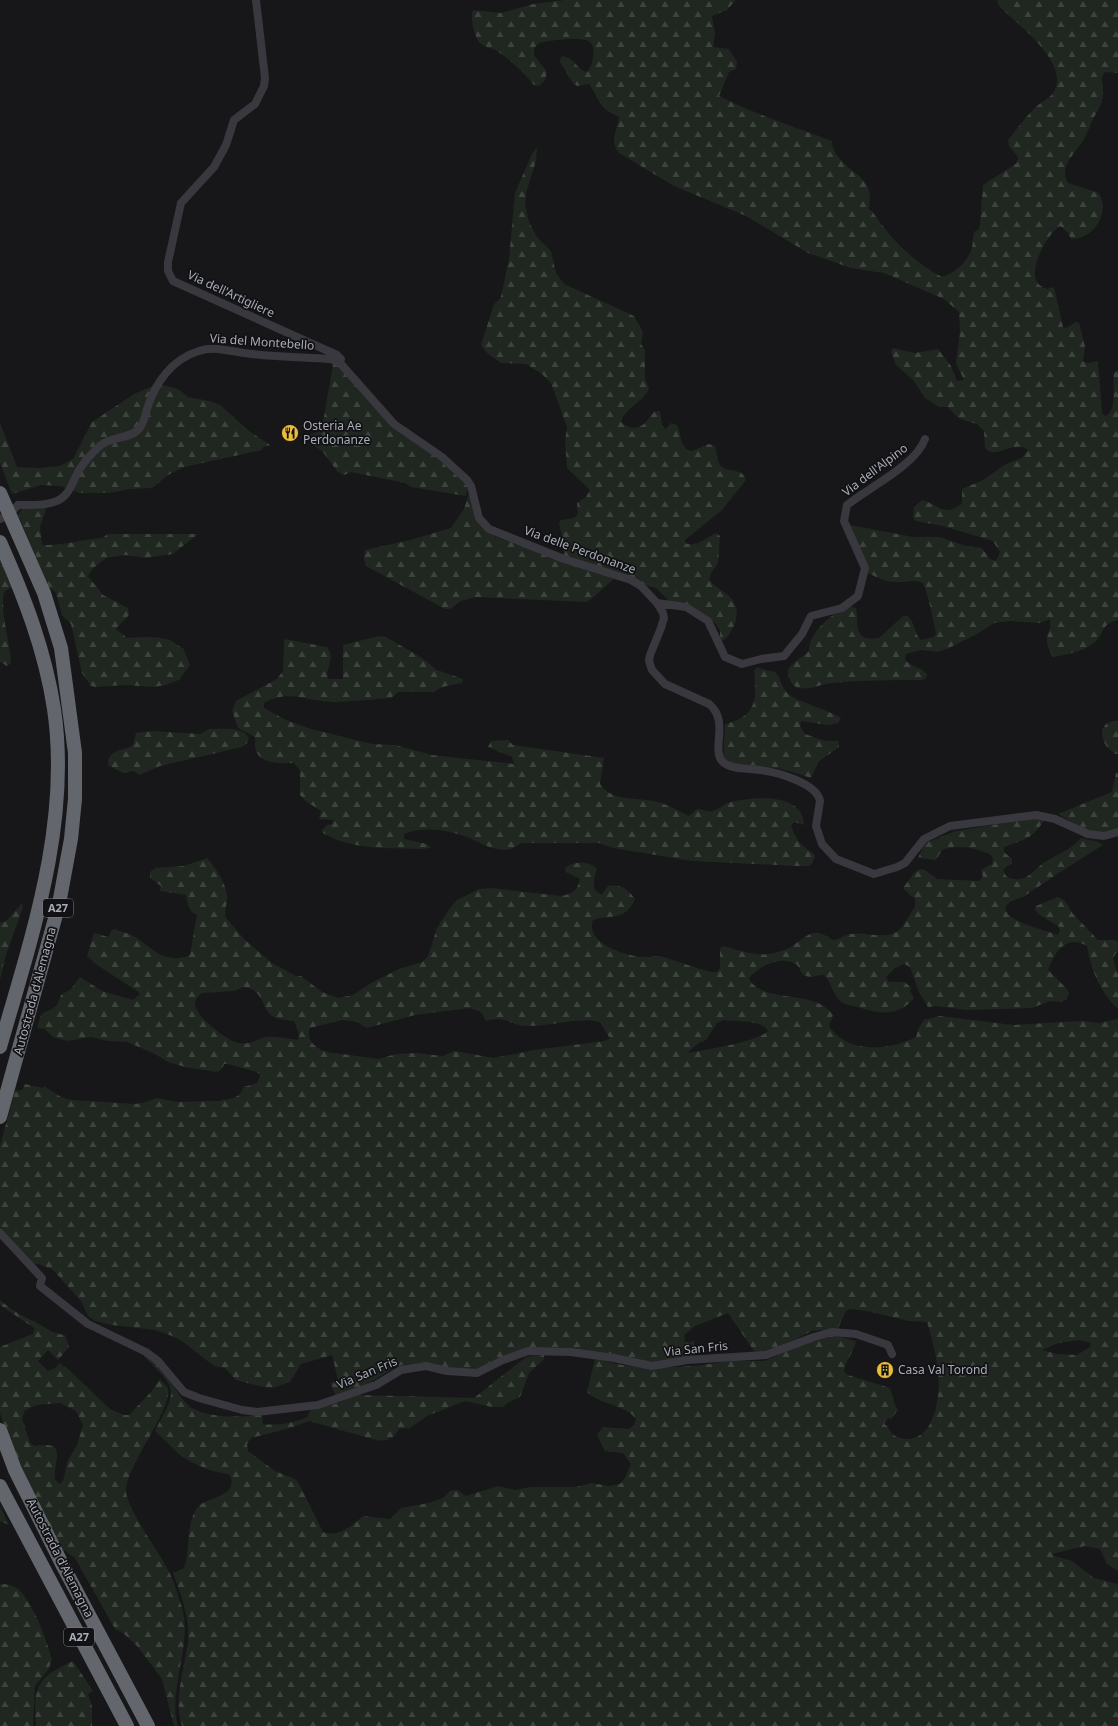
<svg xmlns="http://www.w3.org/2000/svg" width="1118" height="1726" font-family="'Noto Sans',sans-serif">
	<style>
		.forest { fill: url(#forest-firs); fill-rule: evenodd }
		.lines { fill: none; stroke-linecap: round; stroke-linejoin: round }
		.minor { stroke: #38383e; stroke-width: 8 }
		.motorway { stroke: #64666e; stroke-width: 14 }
		.motorway-bridge { stroke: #64666e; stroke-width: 14 }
		.labels { text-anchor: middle; stroke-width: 3.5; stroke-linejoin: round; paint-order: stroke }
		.shield { fill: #121214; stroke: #7c7e87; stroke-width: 1 }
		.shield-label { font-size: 11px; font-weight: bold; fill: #a9adb8 }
		.street-label { font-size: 12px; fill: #a9adb8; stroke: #121214 }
		.poi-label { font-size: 12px; fill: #a9adb8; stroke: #121214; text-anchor: start }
	</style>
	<defs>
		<pattern id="forest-firs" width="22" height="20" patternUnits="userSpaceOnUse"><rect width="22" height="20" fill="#1f2720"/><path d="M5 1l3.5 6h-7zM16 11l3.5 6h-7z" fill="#3d443e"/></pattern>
	</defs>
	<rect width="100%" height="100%" fill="#171719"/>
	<!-- forest -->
	<path class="forest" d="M565 0H736L727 10 712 16 715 34 713 47 729 49 737 62 736 69 729 72 719 96C755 114 794 127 832 141 833 165 866 173 869 191 871 197 869 204 869 210L872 211C890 238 913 262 942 277 955 273 969 261 972 247 973 242 973 237 974 232L979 229 980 224 983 185 1017 163 1018 157 1009 146 1008 140C1017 129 1026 116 1036 107 1041 102 1049 99 1053 93 1072 64 1018 25 999 6L997 0H1118V73L1105 72C1099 80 1104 87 1103 96 1102 104 1097 112 1093 119 1090 126 1087 133 1084 139 1076 153 1058 166 1068 183L1099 193C1110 214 1094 239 1071 239L1068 233 1060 226C1048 233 1030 266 1036 280 1038 285 1042 287 1047 289L1054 287 1063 327 1066 328 1076 322 1079 323 1085 346 1083 361 1088 363 1098 361 1102 413 1105 416C1118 412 1112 386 1114 373L1118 370V620C1101 623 1104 635 1094 643 1084 651 1066 655 1053 657 1040 634 1052 638 1050 619L1040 623 1009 621 994 623 977 634 949 648 937 652 921 650 906 654 905 659C910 667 921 667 927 674L926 678 922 680C892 680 862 680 833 683 821 684 811 690 799 688 793 688 788 678 788 672 788 664 804 657 809 651 808 632 834 612 849 606L856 608C859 625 852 642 879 638L903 616H908C915 623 914 634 921 640L934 637 936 633C932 616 930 600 923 583 914 579 908 582 899 582 887 583 876 577 866 572L850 525 913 537H939L966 546 982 548 990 559 996 561 1000 552 993 541 943 526 916 521 913 518 914 507 922 500C940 505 944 518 962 503V489L983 480 1006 464 1022 458 1028 450C1014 439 996 461 985 448L984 431 977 424 963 420 957 417 948 407H939L925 398 914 381 896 365 891 351 893 348 915 353 938 349 951 366 957 381 964 380 956 363 960 332 959 312 944 299 884 273 851 268 808 253 746 216 674 186 619 153C609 141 617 131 619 117 614 114 609 112 605 109 598 102 595 92 589 84L577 86 573 83 560 62 561 57C574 55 576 70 587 72 591 68 592 63 593 57 594 51 595 45 588 41 582 37 545 40 538 44 534 47 534 50 534 55L547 72 545 80 539 86 534 85C523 72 511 60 497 51 492 48 484 47 480 43 474 37 470 17 473 10L501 13 533 4Z
		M537 147 536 161 526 193 525 205 529 222 537 237 551 251 556 273 564 284 634 316 643 332 641 344 645 350V379L649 389C643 402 625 408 621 422 624 425 625 425 629 427 642 431 647 420 654 412L660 411 662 426 666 429 671 423 677 425C682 435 679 449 692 451L709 444 715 446C717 452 717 459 720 465 727 474 742 466 746 480L722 510 685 540V543C695 548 706 538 716 533L720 536 718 563 711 573 709 579C715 588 723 590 730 597 743 610 735 630 723 641L720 639V630L714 622 670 602 656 588 639 584 563 557 564 546 559 523 561 520 574 518 578 514 577 503 586 497 590 490 567 468 565 441 567 427 551 383 542 374 526 364 501 363 487 353 481 345 494 304 500 299 502 292 509 259 515 193 532 154Z
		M333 364 341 367 371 399 468 486 466 496 411 487 405 483 351 472 344 475 337 471 323 452 306 439 305 436 318 432 324 417Z
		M158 384 178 389 188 397 209 401 220 405 249 431 270 445 263 447 262 450 184 467 168 475 152 488 130 489 109 493H80L60 486 41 485 12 494 0 463V423L17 467 39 468 60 466 73 459 92 422 134 394Z
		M469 493 487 531 494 536 614 579 590 600 586 602 476 597 461 601 450 609H445L366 566 364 559 365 550 410 540 451 528 464 509Z
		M48 503 40 527 42 545C64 546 82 539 103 538L107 534H198L173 554 146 558 125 555 106 558 92 569 88 576 103 595 128 608 129 615 116 629 127 638C141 637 155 636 169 640 175 642 177 646 183 648L190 665 179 680 165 685 154 687 125 685 96 687 91 686 82 673 71 624 62 615 56 593 49 587 18 515 23 508Z
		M0 557 13 586 4 592C0 615 10 640 11 663L7 666 0 662Z
		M379 636 386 637 422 658 437 670 463 679 462 683 442 687 434 692H398L391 698C372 699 352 702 332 702 306 701 289 689 264 703V708L286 720 311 729 372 744 395 745 432 755 514 764 512 757 488 747 491 741 508 740 513 745 604 758 600 784C611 802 639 797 658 802 668 805 680 811 689 816L697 809C702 809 706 812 712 811 719 810 724 803 731 802 754 797 803 792 804 825L794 822 791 826C794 833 797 841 803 846 807 850 812 851 815 856L812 864 808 866H796L692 861 613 848 599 843H521C518 845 514 848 510 849 498 852 484 845 474 840 454 831 425 825 404 834V839L427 844 431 848 421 849C388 848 351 850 323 833L322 830 327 825 332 824 333 820 319 819 321 811 307 802 300 795V770L294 763C282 763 260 765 256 750 254 746 256 742 255 737L238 728 232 711 236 701 277 679 283 671 284 639 327 647C335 658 328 664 327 675L329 679H343V645Z
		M757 667C763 670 769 670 775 672 781 676 781 690 790 695 802 704 825 708 841 718L838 723 828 725 801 721 800 726 805 734 825 741H838L839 747 818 762 811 778C794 772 778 767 760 766 744 764 740 768 723 762L725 724C757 716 757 699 754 671Z
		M1114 721H1118V754H1115C1105 746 1102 742 1102 729L1107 723Z
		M209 729C220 729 243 726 249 738L247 743 242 747 160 766 139 775 134 771 123 773 108 765C108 748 123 752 133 745L136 733 152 731 200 734Z
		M1116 773H1118V829L1102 833 1087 830 1058 814 1112 792Z
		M1028 819H1045C1032 839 1026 839 1004 847V852L1012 859V864L1007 866 1003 870C1005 876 1008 878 1014 879 1029 881 1034 869 1045 862 1058 854 1071 850 1081 838L1098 842 1103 845C1076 862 1049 879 1023 897 1018 899 1013 900 1009 903 1006 905 1005 908 1006 911 1010 922 1047 931 1058 935L1060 930 1058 926 1040 915 1035 910 1036 906 1058 897 1065 901 1073 914 1098 940H1115L1118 942V950L1113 958 1118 975V1009C1100 992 1091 970 1087 946 1066 934 1055 952 1048 970L1067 989 1069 993 1067 999 1062 1002 1050 1001 1032 1008 967 1010 936 1006 928 1007 919 992 910 967 904 964 895 968 886 977 889 982H905L911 988 910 991 914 998C899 1017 878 1014 858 1007 853 1006 847 1005 843 1003 832 996 832 982 824 975 818 975 811 978 806 976 800 974 800 967 796 964 782 955 756 967 749 979 764 1005 815 988 833 1015L829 1026C847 1054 890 1051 916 1037L919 1027 924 1020 940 1016 1013 1025 1081 1021 1099 1023 1118 1019V1571L1107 1564 1100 1549 1085 1546 1052 1554 1054 1556 1072 1561 1094 1578 1118 1584V1726H182C173 1701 185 1667 188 1641 190 1617 181 1595 173 1573L184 1568C191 1549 185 1526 197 1508 206 1496 239 1498 230 1475L209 1470 191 1462 181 1456 155 1431C179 1385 177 1391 143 1355 157 1361 166 1374 174 1387 179 1394 185 1404 192 1408 212 1419 241 1417 262 1415L263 1424C278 1426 294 1423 307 1417L311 1409 335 1404 358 1395 474 1398 526 1357 544 1355V1359L529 1373 520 1397 507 1403 503 1407H492L465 1401 427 1416 410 1428 399 1429C394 1438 388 1442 376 1440L309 1421 290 1428 251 1438 247 1444 248 1451 275 1471 295 1479 298 1482 323 1532C338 1538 353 1525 363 1516L390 1519 401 1508 429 1503 443 1498 450 1491 457 1490 466 1496 498 1486 515 1490 531 1487H576L591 1483 609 1486 620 1484 625 1478 631 1464 623 1453 605 1451 597 1435 603 1427 629 1429 634 1425 636 1419C625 1404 600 1405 587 1392L595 1359 622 1365 653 1368 694 1366 731 1361H764L777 1356 784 1349 830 1334 856 1341C854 1352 845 1361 844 1372L848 1375 890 1388 896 1407 898 1410 891 1419 888 1418 884 1424C890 1427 890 1434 897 1437 911 1442 923 1437 930 1424 946 1391 937 1356 927 1322L908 1321 872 1312 850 1309 846 1311 838 1328 842 1334 819 1330 812 1331 769 1352 754 1351 728 1313 695 1326 684 1335 685 1343 694 1341V1357L653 1365 530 1349 474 1371 446 1367 426 1362 397 1366 366 1385 336 1396 330 1383 338 1380 332 1355 301 1364 290 1382 272 1388 259 1386 236 1380 225 1368 214 1366 182 1341 172 1336 155 1330 112 1325 95 1321 88 1316 81 1301 53 1270 39 1264H30L0 1231V1146L15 1091 22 1090 25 1084 43 1088 44 1086 61 1097 72 1100 134 1104 143 1103 157 1098 177 1102 218 1101 234 1098 239 1095 244 1087 257 1083 261 1075 257 1072 228 1064H224L222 1069 217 1072 185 1067 168 1062 153 1053 127 1042 108 1041 91 1037 67 1041 53 1037 45 1029 37 1028C43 1005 43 1017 57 1005L61 995 71 989 80 977 102 991 133 1000 140 994 137 991 97 965 87 956 94 933 108 937 112 930 115 929C121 932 129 933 135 937 153 949 166 965 190 955L197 915C188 911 188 904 186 895L160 891 161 886 150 878V872L155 868 184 866 207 858C215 867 226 883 227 896 228 904 223 911 226 918L244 939 272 963 296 976H301L322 992 338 998 353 995 371 983 399 969 422 962 428 956 437 928 450 908 457 900 479 889 491 888 561 896C572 894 578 890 580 879L566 872 565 868C573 861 590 861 597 869 594 877 590 893 602 894L608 886C621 884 628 889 635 899 625 922 610 914 593 920 584 943 626 956 643 957 650 958 658 955 664 957 680 962 696 968 711 972H717L720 968V949L723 946C738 950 753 956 769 954 778 952 788 950 795 944 812 932 815 928 833 940 840 939 844 935 851 934 865 931 886 941 899 930 905 925 910 913 915 907V898L910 895 903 888 915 872 920 869 925 870 937 879 979 881 983 877 981 870 992 864 993 859 991 855C978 848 956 844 942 850L936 860 918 858 925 843 956 831ZM243 987C264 988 262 1012 274 1017 280 1020 288 1020 294 1021L299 1034 298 1040C288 1039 277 1036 267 1037 256 1039 247 1047 235 1042 224 1038 200 1019 196 1008 193 1002 197 997 202 993L235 991ZM470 1008 481 1012 486 1021C505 1015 510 1025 526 1026 550 1027 576 1017 600 1022L609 1037V1039L604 1041 534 1050 494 1058 454 1051 443 1056 416 1053 396 1054 379 1059 327 1052C316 1048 305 1041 310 1028L342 1020 357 1022 367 1028 415 1015ZM724 1020C736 1022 761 1019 768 1031 757 1042 704 1050 687 1053L699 1043 706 1040 717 1023ZM1079 1340 1091 1343 1090 1347 1077 1355 1057 1354 1042 1350 1058 1343Z
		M22 903 23 907 5 958 0 980V923L6 921Z
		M0 1300C10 1309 20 1315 31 1320 43 1325 51 1334 65 1335L69 1347 58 1360 48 1350 38 1361 48 1371 55 1368 60 1363 64 1367 65 1366 110 1409 124 1415H129L152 1391 160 1379 168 1388C173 1407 130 1461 126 1488 124 1506 158 1550 167 1568 174 1580 178 1595 182 1608 193 1644 167 1691 178 1726H174L162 1679 138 1647 123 1633 115 1629 75 1558 64 1550 60 1552 47 1526 7 1434 0 1413V1347L30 1335 33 1334 34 1328 0 1305ZM60 1403 76 1411 83 1425 77 1445 68 1460 63 1481 59 1484 55 1479C53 1458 69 1441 35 1446L30 1443 22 1418 25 1410 37 1405Z
		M0 1506 9 1525 0 1521Z
		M0 1584C8 1584 15 1585 20 1591 34 1605 47 1641 52 1660L48 1670 35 1686 33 1726H0Z
		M73 1661 93 1691 88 1694 92 1707V1726H36C33 1685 37 1678 73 1661Z"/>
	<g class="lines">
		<!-- minor -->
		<path class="minor" d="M256 0 265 78 264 86 255 104 234 120 226 145 214 167 181 203 168 262V271L173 281 337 355 341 359 340 363
			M0 519 9 515 18 505C29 505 43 506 54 502 71 497 72 480 81 467 86 460 94 451 101 445 113 436 130 439 139 429 144 423 145 416 147 409 155 383 172 359 199 351 214 346 229 351 244 353 273 357 302 357 331 359L340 363 394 424 442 457 467 480 471 486 479 518 489 529 564 559 631 580 641 586 657 603 663 613 664 618 661 628 650 655 649 661 652 670 665 684 709 704C731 722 709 751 724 763 733 770 750 768 760 770 776 772 817 783 820 801L816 826 822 844 836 859 874 874 897 867 905 863 924 839 950 826 1036 815 1055 819 1088 834 1104 836 1118 832
			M657 603 686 607 708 621 725 657 742 664 761 659 784 656 802 634 811 616 842 608 858 596 865 568 844 521 847 505C868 488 916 465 925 439
			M0 1233 42 1278 40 1286 88 1324 146 1352 158 1361 184 1392 199 1398 242 1410 257 1412 318 1405 376 1385 401 1370 426 1366 447 1371 477 1373 503 1360 528 1351 571 1352 614 1358 652 1366 687 1360 766 1355 814 1337 832 1332 856 1334 888 1345 892 1354"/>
		<!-- motorway -->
		<path class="motorway" d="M0 542C24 596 45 650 54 709 71 823 31 939 0 1047
			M0 1117 59 904 71 839 75 799V753
			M0 1430 15 1470 63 1566 148 1726
			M0 1486 127 1726"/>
		<!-- motorway-bridge -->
		<path class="motorway-bridge" d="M0 493 44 593 61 648 75 753"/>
	</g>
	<!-- icons -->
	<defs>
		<g id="restaurant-disc" transform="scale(0.9)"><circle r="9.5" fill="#ebbd3d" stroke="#121214"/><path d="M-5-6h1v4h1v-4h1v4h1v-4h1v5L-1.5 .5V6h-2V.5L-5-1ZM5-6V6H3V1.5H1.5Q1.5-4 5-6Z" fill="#111"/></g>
		<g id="building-disc" transform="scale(0.9)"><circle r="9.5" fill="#ebbd3d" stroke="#121214"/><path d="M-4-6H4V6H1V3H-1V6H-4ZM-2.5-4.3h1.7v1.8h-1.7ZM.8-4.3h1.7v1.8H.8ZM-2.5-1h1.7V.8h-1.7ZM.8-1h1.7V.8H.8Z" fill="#111"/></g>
	</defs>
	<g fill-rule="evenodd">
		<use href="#restaurant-disc" x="290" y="433"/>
		<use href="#building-disc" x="885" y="1370"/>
	</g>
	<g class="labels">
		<!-- shield labels -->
		<g class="shield">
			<rect x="43" y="899" width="30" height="18" rx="3"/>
			<rect x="64" y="1628" width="30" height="18" rx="3"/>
		</g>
		<g class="shield-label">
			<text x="58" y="912">A27</text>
			<text x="79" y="1641">A27</text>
		</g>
		<!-- street labels -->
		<g class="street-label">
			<text transform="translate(231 294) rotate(25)" y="4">Via dell'Artigliere</text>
			<text transform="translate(262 342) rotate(4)" y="4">Via del Montebello</text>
			<text transform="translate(875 470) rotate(-37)" y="4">Via dell'Alpino</text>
			<text transform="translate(580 550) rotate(20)" y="4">Via delle Perdonanze</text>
			<text transform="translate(35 991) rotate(-75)" y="4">Autostrada d'Alemagna</text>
			<text transform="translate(696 1349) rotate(-6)" y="4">Via San Fris</text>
			<text transform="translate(367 1373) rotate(-23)" y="4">Via San Fris</text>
			<text transform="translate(60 1558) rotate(63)" y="4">Autostrada d'Alemagna</text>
		</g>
		<!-- poi labels -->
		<g class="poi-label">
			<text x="303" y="430">Osteria Ae<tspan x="303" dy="14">Perdonanze</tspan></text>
			<text x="898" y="1374">Casa Val Torond</text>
		</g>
	</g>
</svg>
